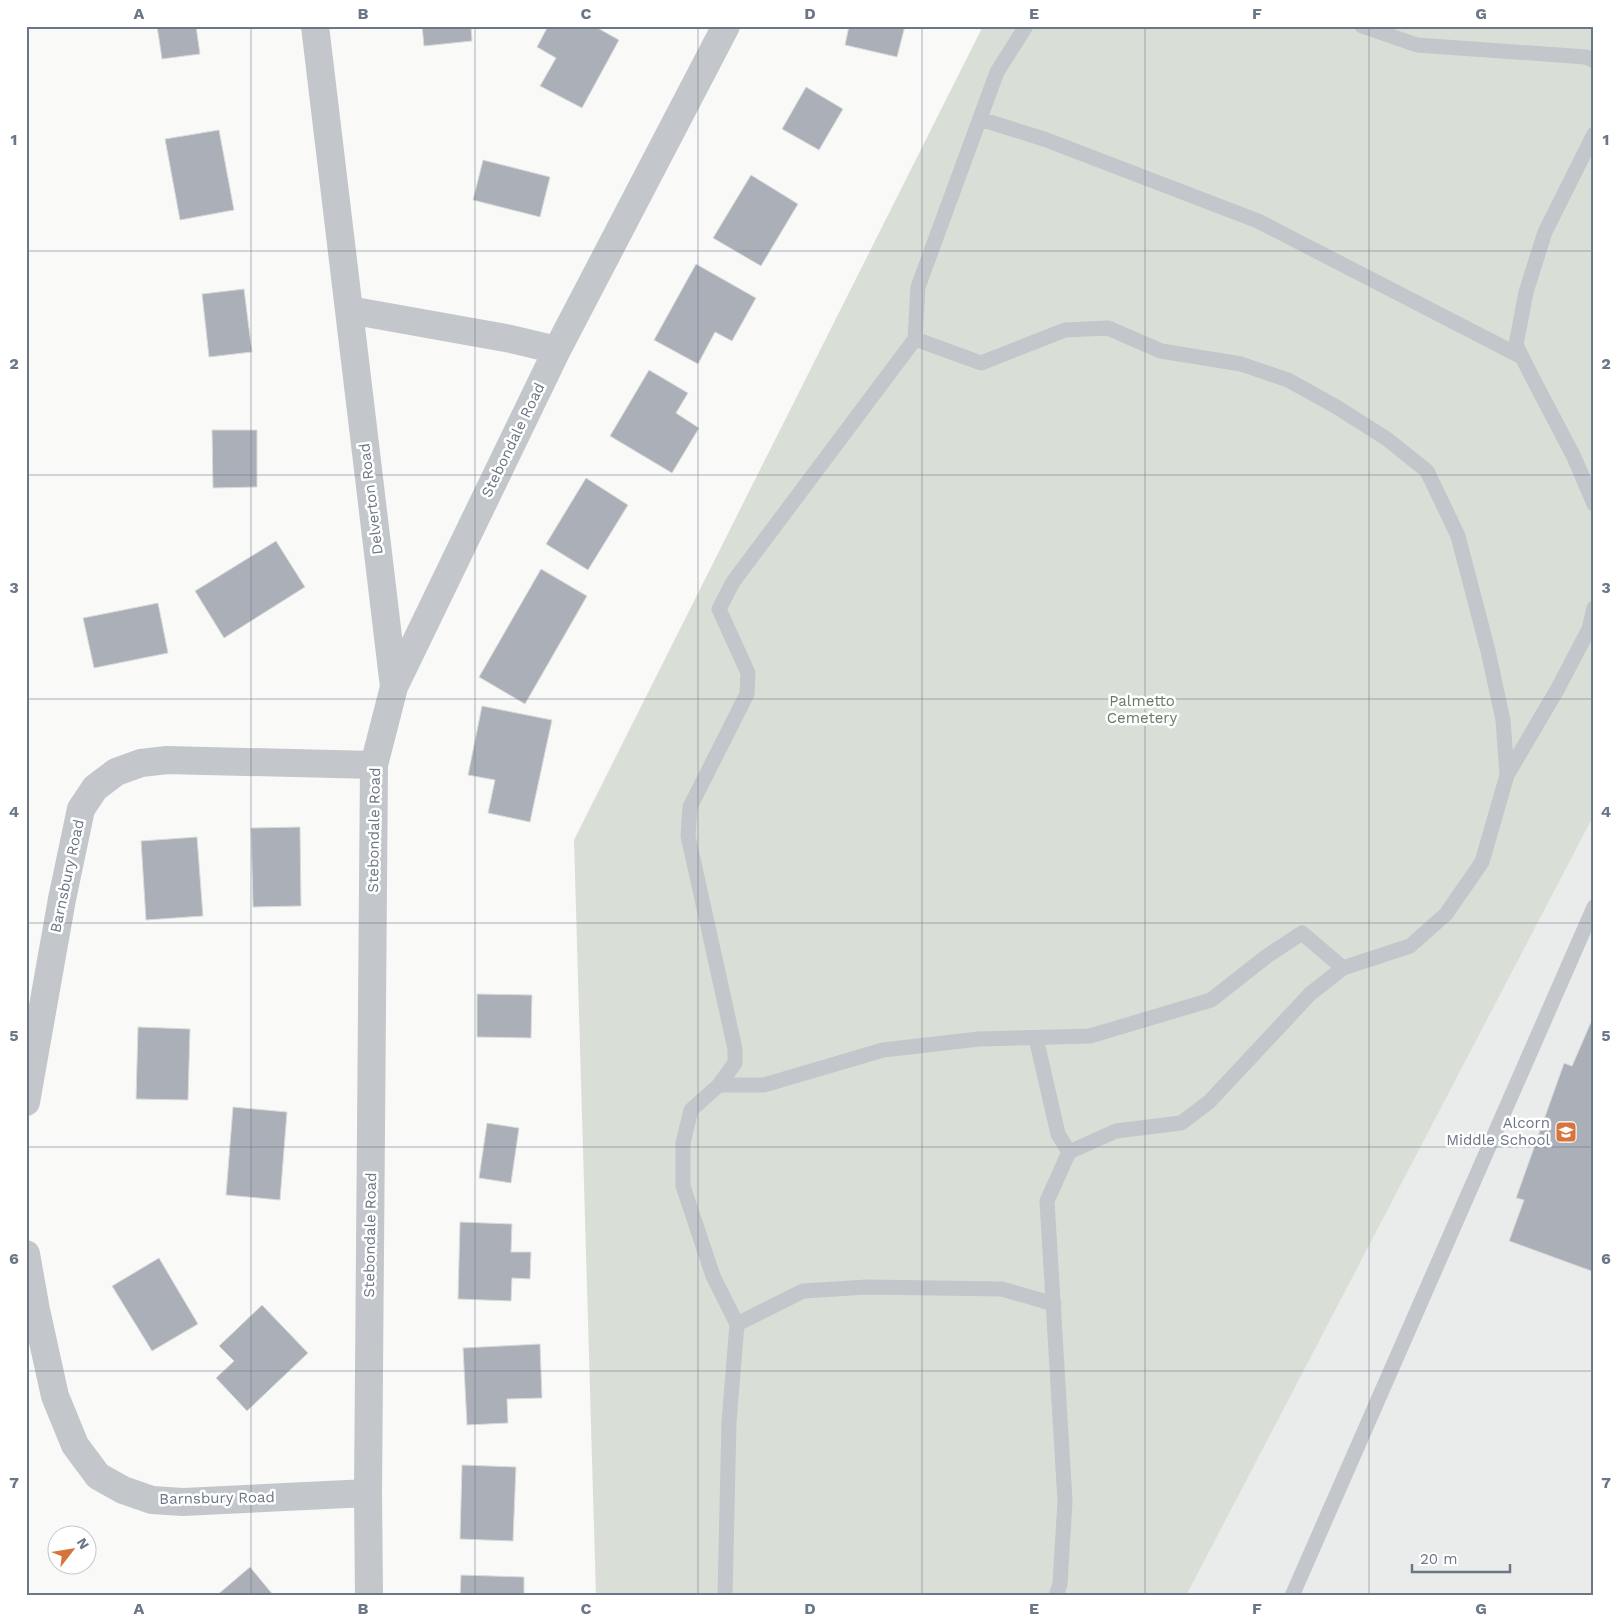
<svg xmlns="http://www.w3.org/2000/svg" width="1620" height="1622" font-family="'Work Sans',sans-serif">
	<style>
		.built { fill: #eaebeb }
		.green { fill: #d9ded7 }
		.building { fill: #abb0b8; stroke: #dbdbda }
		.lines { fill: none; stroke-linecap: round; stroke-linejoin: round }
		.service { stroke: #c3c6ca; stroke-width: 15 }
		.minor { stroke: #c3c6ca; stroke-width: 28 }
		.grid { fill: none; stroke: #6b7686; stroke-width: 1; stroke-opacity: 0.55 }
		.labels { text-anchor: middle; stroke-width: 5; stroke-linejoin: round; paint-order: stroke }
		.street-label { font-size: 15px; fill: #6b7686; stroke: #fff }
		.park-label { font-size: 15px; fill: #667965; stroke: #fff }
		.poi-label { font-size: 15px; fill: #6b7686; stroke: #fff; text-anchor: end }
		.neatline { fill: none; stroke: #6b7686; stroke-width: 2 }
		.grid-label { font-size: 16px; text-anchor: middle; font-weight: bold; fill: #6b7686 }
	</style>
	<rect width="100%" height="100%" fill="#f9f9f7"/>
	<!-- built -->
	<path class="built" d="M1594 815V1596H1186Z"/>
	<!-- green -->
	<path class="green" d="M983 26H1594V815L1186 1596H596L574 840Z"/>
	<!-- building -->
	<path class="building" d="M157 26H196L200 54 162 59Z
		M422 26H471L472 41 424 46Z
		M548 26H594L619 40 582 108 540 86 556 58 537 47Z
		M849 26H905L897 57 845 45Z
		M806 87 843 109 819 150 782 129Z
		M219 130 234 210 180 220 165 139Z
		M483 160 550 177 540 217 473 200Z
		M751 175 798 204 761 266 713 238Z
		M696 264 756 298 732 341 715 332 698 364 654 340Z
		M244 289 252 352 209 357 202 294Z
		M649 370 688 393 676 413 699 428 672 473 610 436Z
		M212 430H257V487L213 488Z
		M586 478 628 505 588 570 546 544Z
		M276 541 305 587 224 638 195 591Z
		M541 569 587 596 525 704 479 677Z
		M158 603 168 653 94 668 83 618Z
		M482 706 552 720 530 822 488 813 495 780 468 775Z
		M300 827 301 906 253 907 251 828Z
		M197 837 203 916 146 920 141 841Z
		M477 994 532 995 531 1038 477 1037Z
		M1594 1015V1272L1509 1241 1524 1200 1516 1198 1564 1063 1572 1066Z
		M138 1027 190 1029 188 1100 136 1099Z
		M233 1107 287 1112 280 1200 226 1195Z
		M487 1123 519 1128 511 1183 479 1178Z
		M460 1222 512 1224 511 1252H531L530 1279 512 1278 511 1301 458 1299Z
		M159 1258 198 1324 152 1351 112 1286Z
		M262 1305 308 1353 247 1411 216 1378 234 1361 219 1346Z
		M540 1344 542 1398 507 1399 508 1423 467 1425 463 1348Z
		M462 1465 516 1467 513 1541 460 1539Z
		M250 1567 274 1596H216Z
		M461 1575 524 1577V1596H460Z"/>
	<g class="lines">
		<!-- service -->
		<path class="service" d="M1362 26 1417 45 1586 57 1594 61
			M980 119 1044 139 1258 221 1522 357
			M1594 134 1545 232 1526 292 1516 345 1531 375 1574 457 1594 504
			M915 339 981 363 1065 330 1108 328 1161 351 1241 364 1288 380 1335 406 1387 439 1427 471 1458 536 1488 651 1503 720 1507 775
			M1036 1038 1058 1134 1069 1152
			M719 1085H764L883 1050 979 1039 1090 1036 1211 1000 1267 956 1302 933 1343 968
			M737 1324 803 1291 867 1287 1002 1289 1054 1304
			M725 1596 729 1422 737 1324 713 1276 683 1186V1143L691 1110 719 1085 735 1063V1049L688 836 690 807 747 694 748 673 719 609 733 582 915 339 918 287 997 72 1026 26
			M1056 1596 1060 1584 1065 1501 1047 1201 1069 1152 1116 1131 1181 1123 1209 1102 1310 994 1343 968 1410 946 1446 914 1482 862 1507 775 1557 690 1589 629 1594 608
			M1292 1596 1594 907"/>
		<!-- minor -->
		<path class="minor" d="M315 26 394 687
			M349 310 511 339 557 350
			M26 1102 62 899 81 809 95 788 116 772 141 763 167 760 374 765
			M26 1254 36 1310 55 1396 75 1445 98 1476 123 1490 152 1500 183 1502 368 1493
			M369 1596 368 1493 374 765 394 687 557 350 726 26"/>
	</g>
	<!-- grid -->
	<path class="grid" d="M251 26V1596M475 26V1596M698 26V1596M922 26V1596M1145 26V1596M1369 26V1596M26 251H1594M26 475H1594M26 699H1594M26 923H1594M26 1147H1594M26 1371H1594"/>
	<!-- icons -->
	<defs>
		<g id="school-square" transform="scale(1.125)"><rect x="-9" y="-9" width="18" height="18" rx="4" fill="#d6743b" stroke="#fff"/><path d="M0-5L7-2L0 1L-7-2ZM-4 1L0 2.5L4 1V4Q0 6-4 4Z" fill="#fff"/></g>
	</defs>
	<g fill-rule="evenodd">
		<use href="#school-square" x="1566" y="1132"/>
	</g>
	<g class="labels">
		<!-- street labels -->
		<g class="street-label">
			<text transform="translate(513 440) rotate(-64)" y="5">Stebondale Road</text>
			<text transform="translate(371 499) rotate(-97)" y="5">Delverton Road</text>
			<text transform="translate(374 830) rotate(-89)" y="5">Stebondale Road</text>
			<text transform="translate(67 876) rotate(-78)" y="5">Barnsbury Road</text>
			<text transform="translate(370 1235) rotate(-89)" y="5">Stebondale Road</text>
			<text transform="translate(217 1498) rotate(-1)" y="5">Barnsbury Road</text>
		</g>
		<!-- park labels -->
		<g class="park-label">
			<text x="1142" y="706">Palmetto<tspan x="1142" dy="17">Cemetery</tspan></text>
		</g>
		<!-- poi labels -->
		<g class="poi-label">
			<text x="1550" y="1128">Alcorn<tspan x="1550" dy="17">Middle School</tspan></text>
		</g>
	</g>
	<!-- border -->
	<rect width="1620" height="1622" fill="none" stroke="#ffffff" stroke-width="55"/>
	<!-- north arrow -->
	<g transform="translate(72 1550) rotate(59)"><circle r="24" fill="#ffffff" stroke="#c4c8cf"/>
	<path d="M0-4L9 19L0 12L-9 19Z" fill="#d6743b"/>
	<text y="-8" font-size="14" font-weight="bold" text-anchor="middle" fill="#6b7686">N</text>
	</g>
	<!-- scale -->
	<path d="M1412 1564v8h98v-8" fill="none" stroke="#6b7686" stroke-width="2.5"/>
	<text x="1420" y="1564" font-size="15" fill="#6b7686" stroke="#ffffff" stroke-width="4" paint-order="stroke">20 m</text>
	<rect x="28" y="28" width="1564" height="1566" class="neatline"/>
	<g class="grid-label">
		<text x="139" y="19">A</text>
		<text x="363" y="19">B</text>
		<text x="586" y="19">C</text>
		<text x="810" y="19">D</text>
		<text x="1034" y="19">E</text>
		<text x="1257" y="19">F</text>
		<text x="1481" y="19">G</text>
		<text x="14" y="145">1</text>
		<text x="1606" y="145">1</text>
		<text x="14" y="369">2</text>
		<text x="1606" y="369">2</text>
		<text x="14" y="593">3</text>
		<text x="1606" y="593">3</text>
		<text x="14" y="817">4</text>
		<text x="1606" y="817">4</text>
		<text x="14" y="1041">5</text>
		<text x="1606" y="1041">5</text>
		<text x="14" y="1264">6</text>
		<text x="1606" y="1264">6</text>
		<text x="14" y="1488">7</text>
		<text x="1606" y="1488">7</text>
		<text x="139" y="1614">A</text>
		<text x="363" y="1614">B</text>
		<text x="586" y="1614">C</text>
		<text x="810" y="1614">D</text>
		<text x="1034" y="1614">E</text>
		<text x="1257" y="1614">F</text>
		<text x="1481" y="1614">G</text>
	</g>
</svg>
